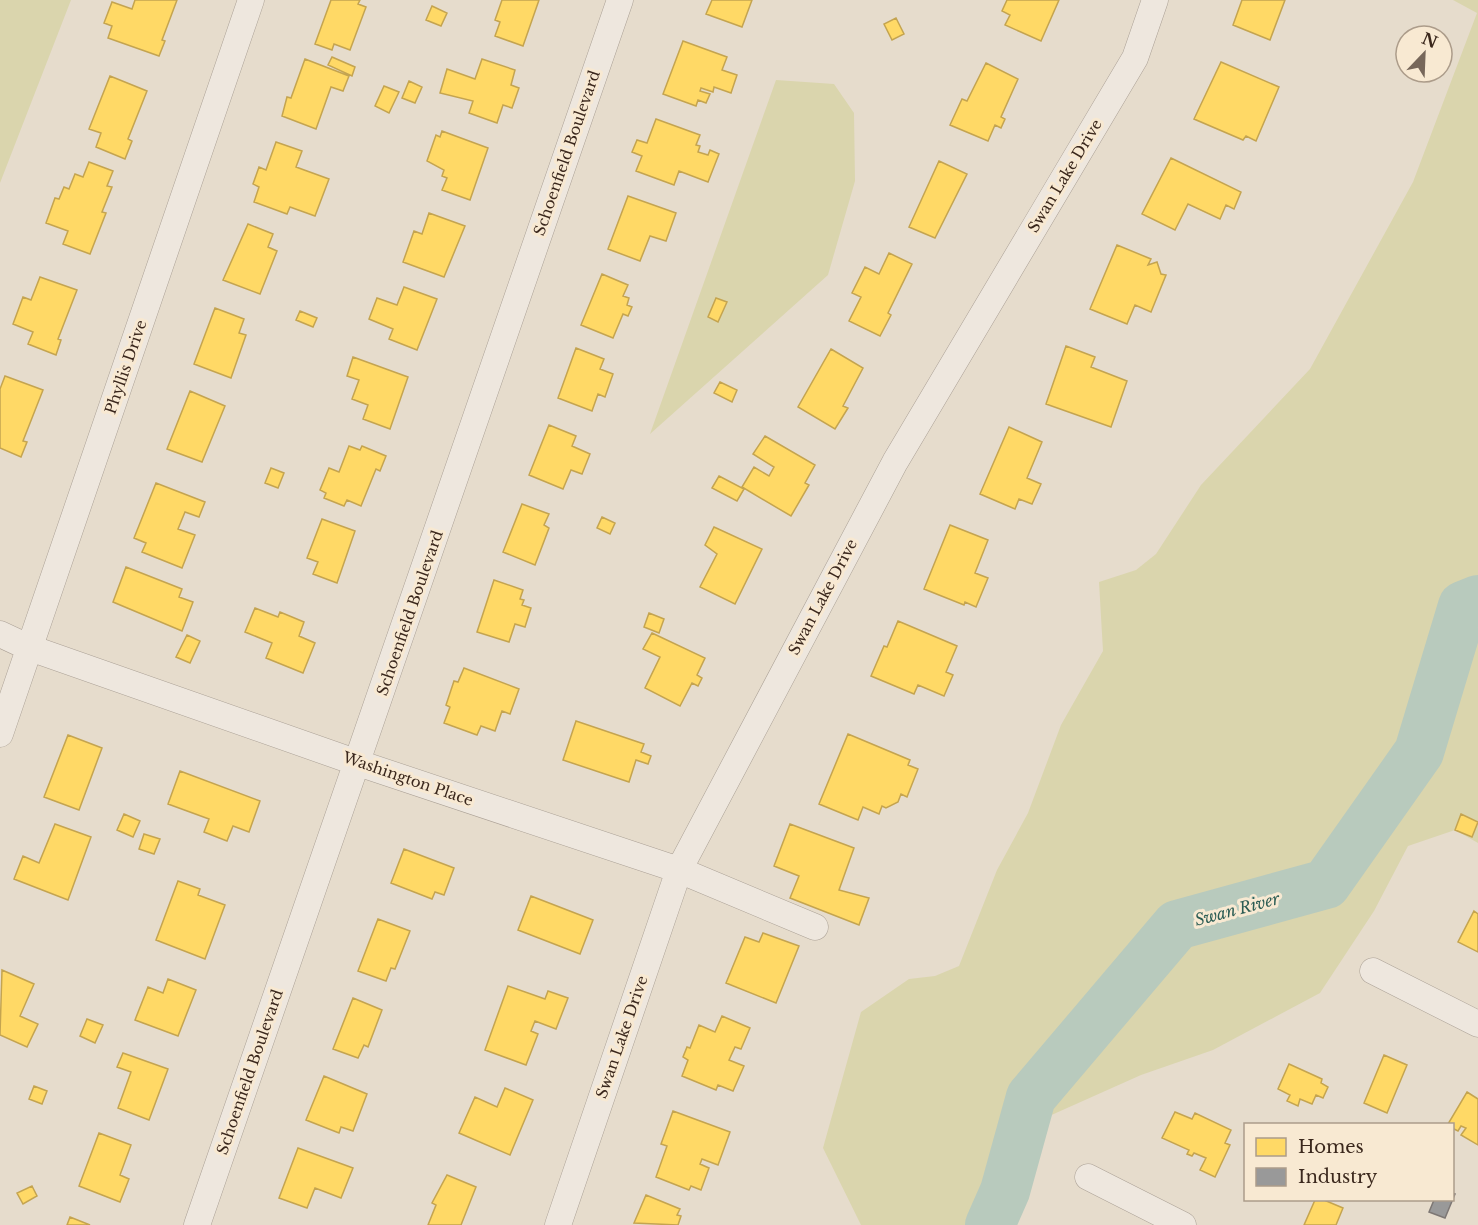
<svg xmlns="http://www.w3.org/2000/svg" width="1478" height="1225" font-family="'Libre Baskerville',serif">
	<style>
		.green { fill: #dad5ad }
		.homes { fill: #ffd966; stroke: #c4a450; stroke-width: 1.5 }
		.industry { fill: #999; stroke: #7d7774; stroke-width: 1.5 }
		.lines { fill: none; stroke-linecap: round; stroke-linejoin: round }
		.river { stroke: #b8cabd; stroke-width: 50 }
		.street-casing { stroke: #aba196; stroke-width: 27 }
		.street { stroke: #eee7de; stroke-width: 26 }
		.labels { text-anchor: middle; stroke-width: 6; stroke-linejoin: round; paint-order: stroke }
		.street-label { font-size: 15px; fill: #3b281d; stroke: #f8e9d2 }
		.water-label { font-size: 16px; font-style: italic; fill: #2b5c54; stroke: #f8e9d2 }
	</style>
	<rect width="100%" height="100%" fill="#e6dccc"/>
	<!-- green -->
	<path class="green" d="M0 0H71L0 183Z
		M1453 0H1478V843L1455 830 1408 846 1374 911 1320 993 1213 1050 1141 1075 1047 1117 981 1225H861L823 1148 861 1012 909 979 935 976 959 966 997 870 1028 813 1061 725 1103 651 1099 582 1136 570 1156 554 1201 485 1310 369 1413 182 1477 13Z
		M776 80 834 84 854 113 855 181 828 275 650 434Z"/>
	<!-- homes -->
	<path class="homes" d="M135 0H177L162 40 165 41 159 56 108 38 112 26 104 23 112 2 132 9Z
		M331 0H360L358 4 366 7 350 50 334 44 332 50 315 44Z
		M502 0H539L523 46 495 36 500 22 495 20Z
		M712 0H752L742 27 706 14Z
		M1007 0H1059L1041 41 1005 25 1010 15 1002 11Z
		M1242 0H1285L1270 40 1233 25Z
		M432 6 447 13 441 26 426 20Z
		M896 18 904 34 892 40 884 24Z
		M683 41 727 57 722 70 737 75 731 93 714 87 713 92 701 88 700 91 710 94 706 103 698 100 696 106 663 94Z
		M332 57 355 67 352 76 328 65Z
		M305 59 349 76 343 91 331 87 316 129 282 116 287 97 291 98Z
		M482 59 515 70 511 85 519 88 512 108 503 105 497 123 469 113 473 101 440 93 447 69 475 79Z
		M1221 62 1279 87 1256 141 1246 136 1243 140 1194 119Z
		M986 63 1018 79 1001 117 1005 119 1001 128 995 125 988 141 950 125 962 99 967 101Z
		M110 76 147 91 128 139 132 141 125 159 96 147 101 133 89 129Z
		M409 81 422 87 415 103 402 98Z
		M384 86 399 92 389 113 375 106Z
		M656 119 700 135 696 145 700 146 698 152 708 155 710 150 719 154 708 182 679 171 674 185 636 171 642 156 632 152 637 140 647 143Z
		M442 131 488 148 470 200 442 190 447 178 442 176 444 170 427 161 436 135 440 137Z
		M276 142 302 151 296 167 329 179 315 216 290 207 287 214 254 202 259 187 253 184 259 167 266 170Z
		M1171 158 1241 192 1234 209 1226 205 1220 219 1188 204 1175 230 1142 214Z
		M939 161 967 174 935 238 909 227Z
		M89 162 113 171 107 186 112 187 102 212 106 213 90 254 63 244 68 231 46 223 55 198 59 199 64 187 69 189 75 174 83 177Z
		M628 196 676 213 666 241 650 236 640 261 608 249Z
		M429 213 465 226 444 277 403 262 414 231 422 234Z
		M248 224 273 234 268 247 277 251 260 294 223 280Z
		M1117 245 1151 259 1148 265 1157 262 1161 274 1166 275 1151 312 1135 305 1127 324 1090 309Z
		M889 253 912 264 888 313 891 315 880 336 849 321 861 297 852 293 865 267 879 274Z
		M602 274 628 285 623 296 629 298 627 305 632 307 628 316 623 314 613 338 581 325Z
		M40 277 77 290 58 339 61 340 56 355 28 344 33 332 13 324 23 297 31 300Z
		M404 287 437 299 417 350 389 339 393 329 369 319 377 298 397 305Z
		M716 298 727 302 718 322 708 317Z
		M215 308 244 319 239 333 246 335 231 378 194 364Z
		M300 311 317 318 313 327 296 320Z
		M1066 346 1095 357 1091 367 1127 381 1111 427 1046 404Z
		M576 348 604 359 600 369 613 374 605 397 598 394 592 411 558 398Z
		M831 349 863 368 843 406 848 408 835 429 798 407Z
		M353 357 408 377 390 429 363 419 368 405 352 399 359 380 347 376Z
		M5 376 43 390 23 441 27 442 21 457 0 448V389Z
		M720 382 737 390 732 402 714 393Z
		M190 391 225 406 202 462 167 449Z
		M549 425 576 436 572 446 590 454 582 474 571 470 563 489 529 475Z
		M1009 427 1042 442 1027 478 1041 484 1032 504 1019 499 1015 509 980 494Z
		M765 436 815 465 805 483 809 485 791 516 742 487 754 467 769 476 774 467 753 454Z
		M349 446 360 450 362 446 386 456 380 471 376 469 361 506 347 500 344 506 324 498 326 493 320 490 329 468 339 472Z
		M271 468 284 473 278 488 265 483Z
		M719 476 744 489 737 501 712 488Z
		M156 483 205 502 199 517 185 512 178 529 195 535 182 568 142 552 146 543 134 538Z
		M522 504 549 514 544 525 549 528 535 565 503 552Z
		M602 517 615 523 610 534 597 528Z
		M322 519 355 531 337 583 313 574 318 562 307 558Z
		M950 525 988 540 975 573 988 578 976 607 965 602 964 605 924 589Z
		M714 527 762 549 735 604 700 587 717 554 705 545Z
		M126 567 182 589 179 597 193 602 182 631 113 602Z
		M494 580 523 590 520 599 524 600 522 605 531 608 525 627 515 624 509 642 477 632Z
		M255 608 278 617 280 612 304 622 299 636 315 643 303 673 266 658 272 643 245 632Z
		M649 613 664 619 659 633 644 627Z
		M898 621 957 646 946 672 953 675 944 696 918 685 914 694 871 676 884 646 887 647Z
		M652 633 705 658 697 675 702 678 698 686 692 683 680 706 645 688 660 657 643 649Z
		M187 635 200 641 190 663 176 657Z
		M464 668 519 689 510 714 502 711 495 731 481 726 477 735 444 723 450 707 446 705 454 681 458 682Z
		M576 721 644 744 641 752 651 756 648 764 636 760 629 782 563 760Z
		M848 734 910 760 908 765 918 769 907 797 901 794 898 802 886 808 882 806 879 814 863 807 858 820 819 804Z
		M68 735 102 748 79 810 44 797Z
		M180 771 260 801 249 832 233 826 227 841 204 832 209 819 168 804Z
		M124 814 140 821 133 837 117 830Z
		M1461 814 1478 822 1472 837 1455 830Z
		M55 824 91 837 68 900 14 879 23 856 39 863Z
		M790 824 854 848 839 890 869 898 859 925 790 898 799 876 774 866Z
		M144 834 160 839 154 854 139 849Z
		M404 849 454 868 444 895 435 892 432 899 391 883Z
		M178 881 200 889 198 895 225 905 205 959 156 940Z
		M531 896 593 920 580 954 518 930Z
		M1474 911 1478 914V952L1458 942Z
		M378 919 410 931 395 969 391 968 386 981 358 971Z
		M763 933 799 946 776 1003 726 983 745 937 759 942Z
		M2 970 34 984 20 1016 38 1024 27 1047 0 1035Z
		M168 979 196 990 178 1036 135 1020 148 987 163 993Z
		M508 986 545 999 548 991 568 998 556 1029 535 1021 531 1031 538 1034 526 1065 485 1050Z
		M353 998 382 1010 368 1047 364 1045 358 1058 333 1049Z
		M722 1016 750 1028 741 1049 735 1047 729 1060 744 1066 733 1091 718 1085 716 1090 682 1076 688 1060 683 1057 687 1047 690 1048 699 1025 715 1032Z
		M87 1019 103 1025 95 1043 80 1036Z
		M123 1053 168 1069 149 1120 118 1108 131 1072 117 1067Z
		M1384 1055 1407 1065 1387 1113 1364 1103Z
		M1289 1064 1322 1079 1321 1083 1328 1087 1323 1098 1316 1095 1312 1104 1300 1099 1298 1106 1287 1101 1290 1095 1278 1089Z
		M324 1076 367 1094 353 1131 341 1127 339 1133 306 1120Z
		M34 1086 47 1091 42 1104 29 1099Z
		M505 1088 533 1100 510 1155 459 1133 475 1097 497 1107Z
		M1467 1092 1478 1099V1145L1461 1135 1466 1128 1461 1126 1458 1131 1452 1128V1124H1448Z
		M673 1111 730 1132 718 1165 702 1159 700 1164 709 1168 701 1190 691 1186 689 1190 656 1177 667 1146 661 1144Z
		M1175 1112 1192 1119 1195 1113 1231 1130 1225 1143 1230 1145 1215 1177 1200 1170 1206 1158 1194 1153 1192 1156 1187 1154 1189 1150 1162 1138Z
		M99 1133 131 1145 120 1175 129 1179 120 1202 79 1186Z
		M298 1148 353 1168 341 1198 315 1188 307 1208 279 1198Z
		M447 1175 476 1187 461 1225H428L436 1205 432 1203Z
		M32 1186 37 1196 23 1204 17 1193Z
		M646 1195 680 1209 677 1215 681 1216 678 1225 634 1223Z
		M1315 1200H1324L1343 1208 1336 1225H1304Z
		M70 1217 90 1225H67Z"/>
	<!-- industry -->
	<path class="industry" d="M1452 1193 1455 1194 1445 1218 1429 1212 1434 1200H1452Z"/>
	<g class="lines">
		<!-- river -->
		<path class="river" d="M990 1225 1005 1191 1031 1097 1177 925 1326 884 1419 752 1463 606 1478 600"/>
		<!-- street casing -->
		<g class="street-casing">
			<path id="street" d="M0 634 30 648 358 763 679 870 815 927
				M0 734 251 0
				M1373 971 1478 1024
				M1088 1177 1183 1225
				M197 1225 620 0
				M558 1225 679 870 895 462 1135 58 1155 0"/>
		</g>
		<!-- street -->
		<use href="#street" class="street"/>
	</g>
	<g class="labels">
		<!-- street labels -->
		<g class="street-label">
			<text transform="translate(567 153) rotate(-71)" y="5">Schoenfield Boulevard</text>
			<text transform="translate(1065 176) rotate(-59)" y="5">Swan Lake Drive</text>
			<text transform="translate(126 367) rotate(-71)" y="5">Phyllis Drive</text>
			<text transform="translate(823 597) rotate(-62)" y="5">Swan Lake Drive</text>
			<text transform="translate(410 613) rotate(-71)" y="5">Schoenfield Boulevard</text>
			<text transform="translate(408 779) rotate(19)" y="5">Washington Place</text>
			<text transform="translate(622 1037) rotate(-71)" y="5">Swan Lake Drive</text>
			<text transform="translate(250 1072) rotate(-71)" y="5">Schoenfield Boulevard</text>
		</g>
		<!-- water labels -->
		<g class="water-label">
			<text transform="translate(1237 909) rotate(-15)" y="6">Swan River</text>
		</g>
	</g>
	<!-- legend -->
	<rect x="1244" y="1123" width="210" height="78" fill="#f8e9d2" stroke="#ac9c8a" stroke-width="1.5"/>
	<rect x="1256" y="1138" width="30" height="18" fill="#ffd966" stroke="#ac9c8a" stroke-width="1.5"/>
	<text x="1298" y="1153" font-size="18" fill="#3b281d">Homes</text>
	<rect x="1256" y="1168" width="30" height="18" fill="#999999" stroke="#ac9c8a" stroke-width="1.5"/>
	<text x="1298" y="1183" font-size="18" fill="#3b281d">Industry</text>
	<!-- north arrow -->
	<g transform="translate(1424 54) rotate(23)"><circle r="28" fill="#f8e9d2" stroke="#ac9c8a" stroke-width="1.5"/>
	<path d="M0-4.5L10 22L0 15L-10 22Z" fill="#77675a"/>
	<text y="-9" font-size="16" font-weight="bold" text-anchor="middle" fill="#3b281d">N</text>
	</g>
</svg>
